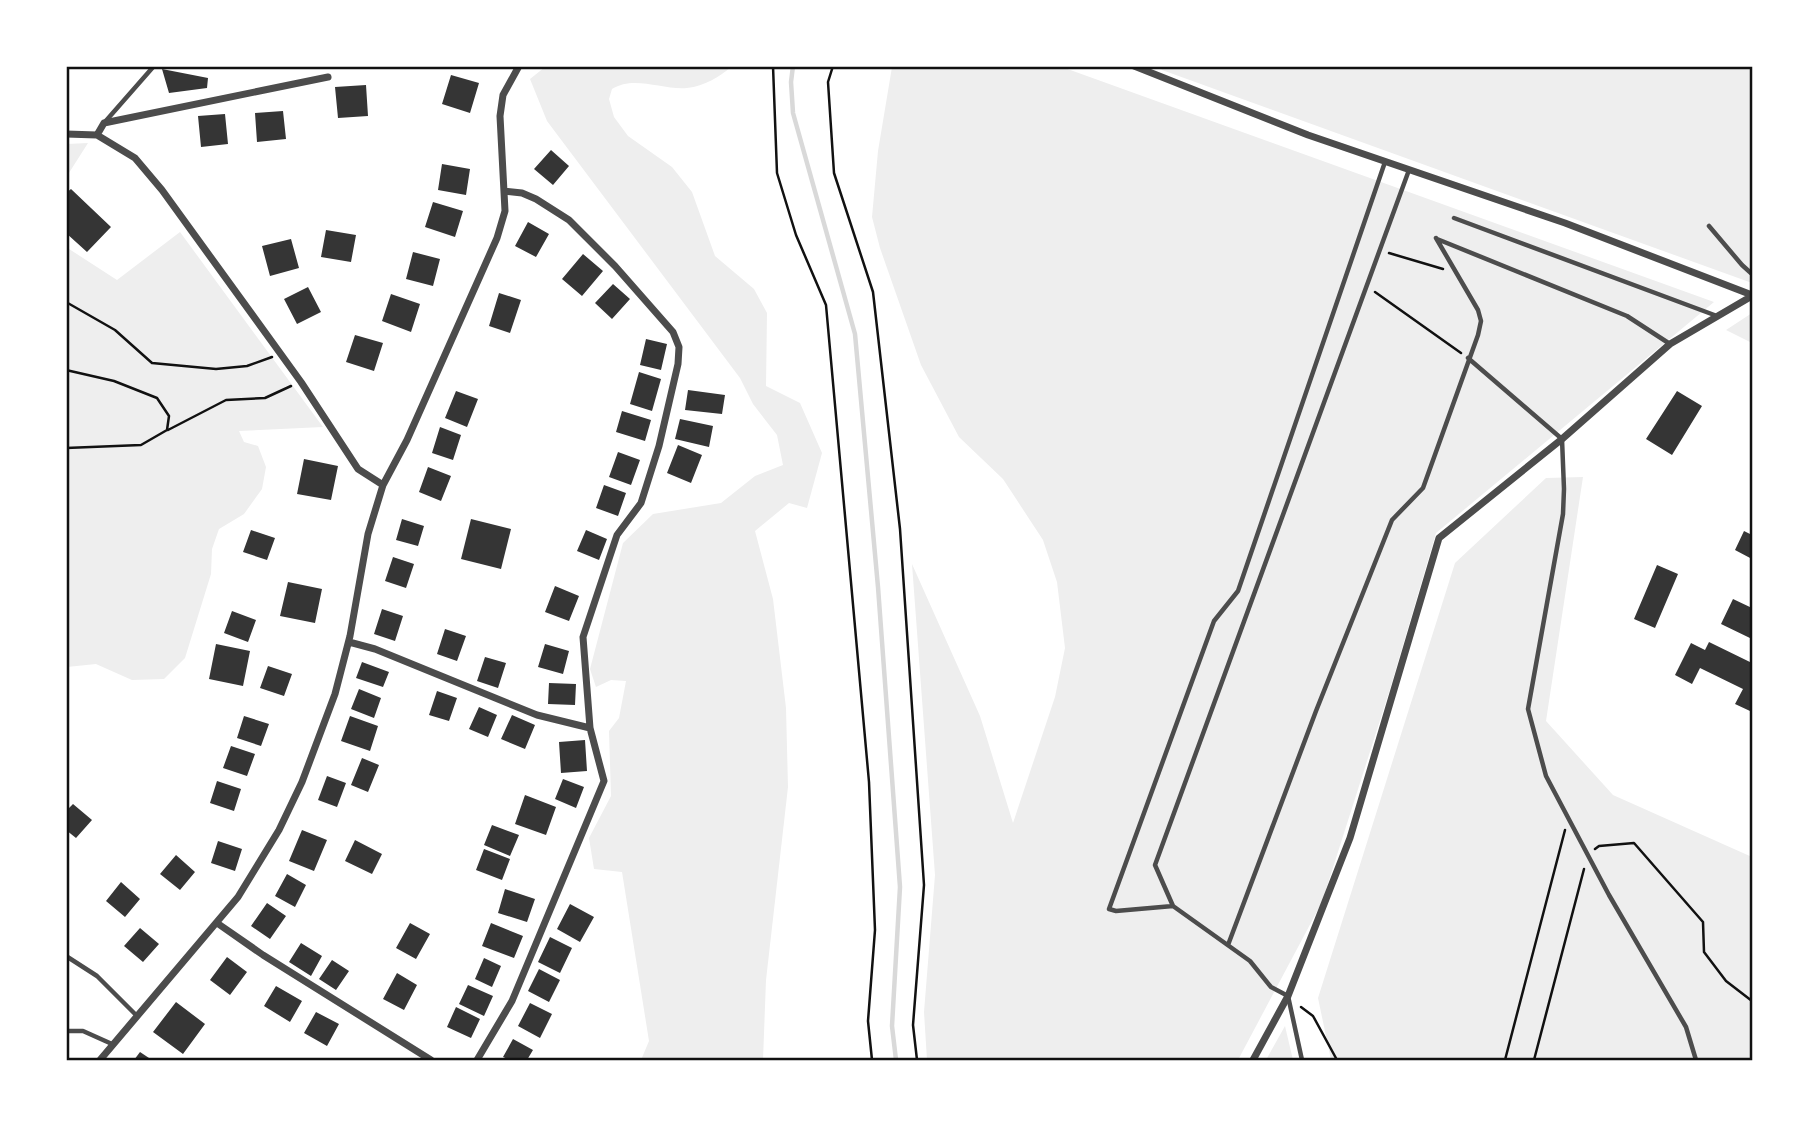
<svg xmlns="http://www.w3.org/2000/svg" width="1819" height="1127" font-family="Georgia,serif">
	<style>
		.green { fill: #eee }
		.lines { fill: none; stroke-linecap: round; stroke-linejoin: round }
		.stream { stroke: #d9d9d9; stroke-width: 4.5 }
		.building { fill: #353535 }
		.path { stroke: #111; stroke-width: 2.5 }
		.service { stroke: #4c4c4c; stroke-width: 4.5 }
		.minor { stroke: #4c4c4c; stroke-width: 7 }
		.neatline { fill: none; stroke: #111; stroke-width: 2.5 }
	</style>
	<rect width="100%" height="100%" fill="#fff"/>
	<!-- green -->
	<path class="green" d="M545 67H731C719 77 705 86 687 88 662 90 634 75 612 89L609 99 614 117 628 136 672 167 692 192 715 256 754 289 767 313 766 386 800 403 822 453 807 508 789 503 755 531 773 599 786 708 788 787 766 980 763 1060H641L649 1041 622 872 594 869 589 838 611 796 609 731 619 718 626 681 611 680 596 687 590 669 623 543 653 514 721 503 755 476 783 465 777 435 753 404 740 378 547 121 530 79Z
		M892 67H1062L1714 302 1436 533 1390 689 1322 902 1238 1060H927L924 1012 935 875 912 564 980 716 1013 823 1055 697 1065 648 1057 582 1043 540 1003 479 959 437 921 365 880 248 872 217 878 151Z
		M1160 67H1752V283L1162 70Z
		M88 143 67 176V144Z
		M180 232 323 427 239 431 244 442 258 446 266 467 262 489 244 514 219 529 212 549 211 574 185 658 164 679 132 680 96 664 67 667 66 247 117 280Z
		M1752 313V343L1726 330Z
		M1583 477 1546 721 1613 795 1752 857V1060H1331L1318 998 1455 563 1546 478Z
		M1285 1026 1293 1060H1266Z"/>
	<g class="lines">
		<!-- stream -->
		<path class="stream" d="M793 66 791 82 793 113 855 334 878 587 900 887 892 1026 896 1060"/>
	</g>
	<!-- building -->
	<path class="building" d="M162 69 208 78 207 88 169 93Z
		M451 75 479 83 470 113 442 104Z
		M366 85 368 116 338 118 335 87Z
		M283 111 286 139 257 142 255 113Z
		M225 114 228 144 201 147 198 116Z
		M551 150 569 166 553 185 534 169Z
		M442 164 470 169 466 195 438 190Z
		M71 189 111 227 87 252 66 233V193Z
		M433 202 463 211 455 237 425 227Z
		M528 222 549 234 536 257 515 246Z
		M326 230 356 235 351 262 321 257Z
		M291 239 299 268 270 276 262 246Z
		M413 252 440 259 433 286 406 279Z
		M583 254 603 271 582 296 562 279Z
		M613 284 630 299 612 319 595 303Z
		M308 287 321 312 297 324 284 299Z
		M499 293 521 300 510 333 489 326Z
		M391 294 420 304 411 332 382 321Z
		M355 335 383 343 374 371 346 362Z
		M646 339 667 344 661 370 640 365Z
		M639 372 661 379 652 411 630 404Z
		M688 390 725 395 722 414 685 410Z
		M456 391 478 399 467 427 445 418Z
		M1677 391 1702 406 1672 455 1646 439Z
		M622 411 651 420 645 441 616 432Z
		M680 419 713 426 709 447 675 439Z
		M440 427 461 435 453 460 432 453Z
		M678 445 702 455 691 483 667 473Z
		M618 452 640 460 631 485 609 477Z
		M304 459 338 466 331 500 297 494Z
		M428 467 451 476 441 501 419 492Z
		M604 485 626 493 618 516 596 508Z
		M402 519 424 526 418 546 396 540Z
		M471 519 511 529 501 569 461 559Z
		M251 530 275 538 267 560 243 552Z
		M586 530 607 539 599 560 577 551Z
		M1744 531 1752 535V559L1735 550Z
		M393 557 414 564 406 588 385 581Z
		M1657 565 1678 574 1655 628 1634 619Z
		M288 582 322 589 315 623 280 616Z
		M555 586 579 596 569 621 545 612Z
		M1733 599 1752 608V639L1721 624Z
		M382 609 403 616 395 641 374 634Z
		M232 611 256 620 248 642 224 633Z
		M445 629 466 636 457 661 437 654Z
		M1709 642 1752 663V706L1750 711 1735 704 1743 689 1700 668 1692 684 1675 675 1691 643 1705 650Z
		M216 644 250 651 243 686 209 679Z
		M545 644 569 651 563 674 538 667Z
		M485 657 506 663 498 688 477 681Z
		M362 662 389 672 383 687 356 678Z
		M268 666 292 674 284 696 260 688Z
		M549 683 576 684 575 705 548 704Z
		M359 689 381 698 374 718 351 709Z
		M437 691 457 698 449 721 429 715Z
		M479 707 497 715 488 737 469 729Z
		M512 715 535 725 525 749 501 739Z
		M244 716 269 724 261 746 237 738Z
		M350 716 378 726 370 751 341 741Z
		M585 740 587 771 561 773 559 742Z
		M231 746 255 754 247 776 223 768Z
		M362 758 379 765 368 792 351 785Z
		M327 776 346 783 337 807 318 800Z
		M563 779 584 787 576 808 555 799Z
		M217 781 241 789 234 811 210 803Z
		M525 795 556 807 546 835 515 824Z
		M73 804 92 820 76 838 66 830V811Z
		M492 825 519 835 510 856 484 845Z
		M302 830 327 840 314 871 289 861Z
		M355 840 382 854 372 874 345 861Z
		M218 841 242 849 235 871 211 863Z
		M484 849 510 859 502 880 476 870Z
		M176 855 195 872 180 890 160 874Z
		M287 874 306 885 295 907 275 896Z
		M121 882 140 899 125 917 106 901Z
		M505 889 535 899 527 922 498 913Z
		M267 903 286 916 270 939 251 926Z
		M570 904 594 917 580 942 557 929Z
		M410 923 430 934 416 959 396 948Z
		M491 923 523 936 514 958 482 946Z
		M140 928 159 944 143 962 124 946Z
		M550 937 572 948 560 973 538 962Z
		M301 943 322 956 311 976 289 962Z
		M227 957 247 972 230 995 210 980Z
		M484 958 501 966 492 987 475 979Z
		M332 960 349 971 336 990 319 979Z
		M539 969 560 980 549 1002 528 991Z
		M397 973 417 985 404 1010 383 999Z
		M468 985 493 996 484 1016 459 1004Z
		M276 986 302 1001 290 1022 264 1006Z
		M176 1002 205 1024 183 1054 153 1032Z
		M530 1003 552 1014 540 1038 518 1026Z
		M456 1007 480 1019 471 1038 447 1027Z
		M316 1012 339 1024 327 1046 304 1033Z
		M513 1039 533 1050 527 1060H510L503 1057Z
		M140 1052 152 1060H134Z"/>
	<g class="lines">
		<!-- path -->
		<path class="path" d="M773 66 777 173 796 235 826 305 869 782 875 930 868 1021 872 1060
			M833 66 828 82 834 173 873 292 900 529 924 885 913 1025 917 1060
			M1389 253 1443 269
			M1375 292 1461 353
			M66 302 115 330 152 363 216 369 247 366 272 357
			M66 370 114 381 157 398 169 416 167 430 141 445 66 448
			M168 430 226 400 265 398 291 386
			M1595 849 1599 846 1634 843 1703 922 1704 952 1726 981 1752 1001
			M1301 1007 1313 1016 1337 1060
			M1505 1060 1565 830
			M1534 1060 1584 869"/>
		<!-- service -->
		<path class="service" d="M104 123 154 66
			M1454 218 1717 316
			M1709 226 1742 265 1752 274
			M1437 239 1627 316 1670 344
			M1468 358 1562 439 1564 489 1563 514 1528 709 1546 776 1609 895 1686 1027 1696 1060
			M1173 906 1116 911 1109 909 1214 621 1238 591 1385 162
			M1228 945 1316 711 1392 520 1423 488 1478 335 1481 321 1478 310 1436 238
			M66 956 97 976 137 1016
			M66 1031H83L112 1044
			M1302 1060 1288 996 1271 987 1250 961 1173 906 1155 865 1409 170"/>
		<!-- minor -->
		<path class="minor" d="M1134 66 1308 135 1565 223 1752 295
			M66 134 97 135 135 158 162 190 301 382 358 469 383 485
			M97 135 104 123 328 77
			M349 642 375 649 537 715 590 728
			M217 923 263 955 431 1060
			M100 1060 238 897 279 830 302 782 335 694 350 636 368 534 383 485 407 440 497 238 505 211 500 116 503 95 519 66
			M477 1060 512 1001 604 781 590 728 583 637 617 535 641 503 659 446 678 364 679 347 673 332 615 266 569 220 536 199 522 193 504 191
			M1253 1060 1288 996 1350 838 1439 538 1562 439 1670 344 1752 296"/>
	</g>
	<!-- border -->
	<rect width="1819" height="1127" fill="none" stroke="#ffffff" stroke-width="136"/>
	<rect x="68" y="68" width="1683" height="991" class="neatline"/>
</svg>
